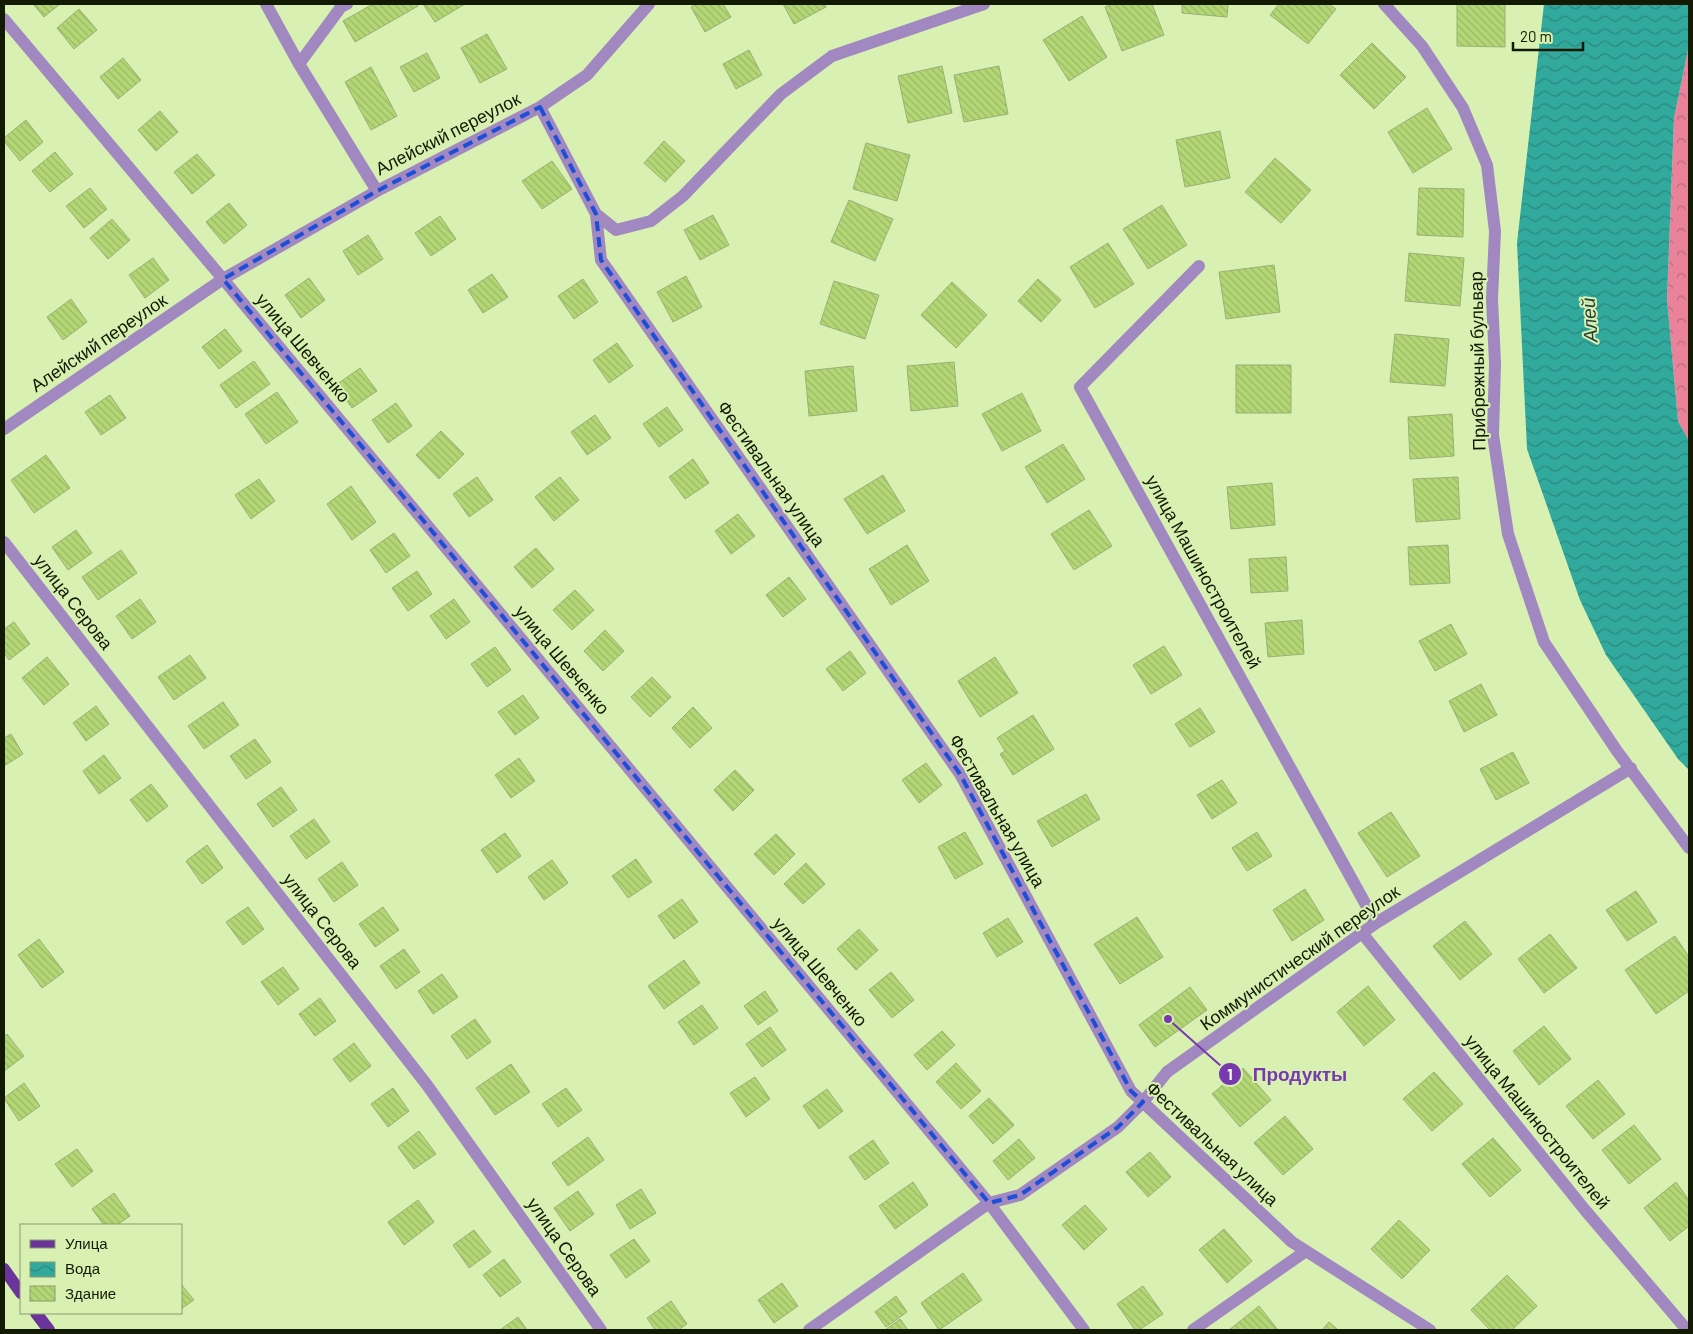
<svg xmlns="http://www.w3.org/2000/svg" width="1693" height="1334" font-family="Barlow,sans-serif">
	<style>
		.forest { fill: url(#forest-crowns) }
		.water { fill: url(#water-waves) }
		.building { fill: url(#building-back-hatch); stroke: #99b074 }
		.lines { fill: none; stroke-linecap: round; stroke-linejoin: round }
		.minor { stroke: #a288c0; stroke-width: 12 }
		.major { stroke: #6a349a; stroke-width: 12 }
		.marked { fill: none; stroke: #1d4ed8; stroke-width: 4; stroke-dasharray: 10 6; stroke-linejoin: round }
		.labels { text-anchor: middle; stroke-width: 4; stroke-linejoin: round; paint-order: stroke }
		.street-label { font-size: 18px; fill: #121a03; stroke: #d8f1b2 }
		.water-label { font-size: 19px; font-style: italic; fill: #243d3a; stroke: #d8f1b2 }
		.leader { fill: none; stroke: #7839ae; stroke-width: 2 }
		.callout-dot { fill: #7839ae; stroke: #d8f1b2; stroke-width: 2 }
		.mark-label { font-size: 15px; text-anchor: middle; font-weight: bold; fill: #fff }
		.callout-label { font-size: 19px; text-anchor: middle; font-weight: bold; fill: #7839ae; stroke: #d8f1b2; stroke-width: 4; stroke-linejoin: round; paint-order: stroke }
	</style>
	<defs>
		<pattern id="forest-crowns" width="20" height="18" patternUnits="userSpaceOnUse" patternTransform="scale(1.25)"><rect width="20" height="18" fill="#ea829c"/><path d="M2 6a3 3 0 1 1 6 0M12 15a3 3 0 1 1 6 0" fill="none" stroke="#bc6a7d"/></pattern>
		<pattern id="water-waves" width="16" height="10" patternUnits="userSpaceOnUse" patternTransform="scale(1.25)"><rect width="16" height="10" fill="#32a99d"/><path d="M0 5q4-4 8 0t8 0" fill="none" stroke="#29897e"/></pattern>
		<pattern id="building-back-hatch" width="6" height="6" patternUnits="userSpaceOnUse" patternTransform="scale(1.25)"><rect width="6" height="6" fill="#b4d776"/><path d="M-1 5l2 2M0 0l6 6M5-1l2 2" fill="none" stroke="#9ab864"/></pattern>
	</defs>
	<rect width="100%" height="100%" fill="#d8f1b2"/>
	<!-- forest -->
	<path class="forest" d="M1689 45V441L1678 421 1667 299 1674 118Z"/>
	<!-- water -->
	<path class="water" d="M1544 4H1689V45L1674 118 1667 299 1678 421 1689 441V770L1678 759 1606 655 1580 600 1527 449 1517 243Z"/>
	<!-- building -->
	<path class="building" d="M33 4H60L44 17Z
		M373 4H417L418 6 355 42 343 21Z
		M423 4H465L435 22Z
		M697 4H723L731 17 705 32 691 7Z
		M783 4H825L826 7 794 24Z
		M1113 4H1152L1164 35 1122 51 1105 7Z
		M1182 4H1228L1227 17 1182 13Z
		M1279 4H1329L1336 9 1308 44 1270 15Z
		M1457 4H1505V47L1457 46Z
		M79 9 97 30 74 49 57 28Z
		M1082 16 1107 57 1069 81 1043 40Z
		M487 34 507 69 480 83 461 48Z
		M1372 43 1406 77 1374 109 1340 75Z
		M749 50 762 75 736 89 723 64Z
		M427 53 440 78 414 92 400 67Z
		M123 58 141 80 118 99 100 77Z
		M942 66 952 113 908 123 898 76Z
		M999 66 1008 114 964 122 954 75Z
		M371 67 397 116 371 130 345 82Z
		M1427 108 1452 149 1413 173 1388 132Z
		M160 111 178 132 156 151 138 130Z
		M26 120 43 142 20 161 4 141V138Z
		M1220 131 1230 178 1185 187 1176 140Z
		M664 141 685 161 665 182 644 163Z
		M866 143 910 155 897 201 853 189Z
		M55 152 73 174 50 192 32 171Z
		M197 154 215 175 192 194 174 172Z
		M1275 158 1311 190 1281 223 1245 192Z
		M552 161 572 189 542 209 522 181Z
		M90 188 107 209 84 228 66 206Z
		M1419 188 1464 189 1463 237 1417 235Z
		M849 200 893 219 875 261 831 242Z
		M229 203 247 225 224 244 206 222Z
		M1162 205 1187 245 1148 269 1123 229Z
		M713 215 729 245 700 260 684 230Z
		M440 216 456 239 431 256 415 233Z
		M112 219 130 240 108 259 90 238Z
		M368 235 383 259 358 275 343 251Z
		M1108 243 1134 284 1095 308 1070 267Z
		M1409 253 1464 258 1460 306 1405 301Z
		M153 258 169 280 145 298 129 275Z
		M1274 265 1280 312 1226 319 1219 272Z
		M492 274 508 297 483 313 468 290Z
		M686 276 702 307 673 322 657 292Z
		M309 278 325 300 301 318 285 295Z
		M583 279 598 302 574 319 558 296Z
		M1038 279 1061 300 1041 322 1018 301Z
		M834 281 879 295 865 339 820 324Z
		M952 282 987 315 956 348 921 315Z
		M71 299 87 322 63 340 47 317Z
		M225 329 242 351 219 369 202 347Z
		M1395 334 1449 339 1445 386 1390 382Z
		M617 343 633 366 609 383 593 360Z
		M254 361 270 384 236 408 220 385Z
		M954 362 958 406 911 411 907 366Z
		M1236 365H1291V413H1236Z
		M853 366 857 411 809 416 805 371Z
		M360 368 377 391 352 408 336 385Z
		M277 392 298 422 266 444 245 414Z
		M1022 393 1041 431 1002 451 982 414Z
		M110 395 126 418 101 435 85 412Z
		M396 403 412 426 388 443 372 420Z
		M667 407 683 430 659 447 643 424Z
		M1452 414 1454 456 1410 459 1408 417Z
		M595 415 611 438 587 455 571 432Z
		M441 431 464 454 439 479 416 455Z
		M1063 444 1085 479 1047 503 1025 467Z
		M46 455 70 488 34 513 11 480Z
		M693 459 709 483 685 499 669 477Z
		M883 475 905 511 867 534 844 499Z
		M477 477 493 500 469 517 453 494Z
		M560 477 579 500 554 521 535 497Z
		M1458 477 1460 519 1416 522 1413 479Z
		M259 479 275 501 251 519 235 495Z
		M1272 483 1275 525 1231 529 1227 487Z
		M351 486 376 522 352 540 327 504Z
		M1089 510 1112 546 1074 570 1051 534Z
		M738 514 755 536 731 554 715 531Z
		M76 530 92 553 68 570 52 547Z
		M394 533 410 556 386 573 370 550Z
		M907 545 929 581 891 605 869 569Z
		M1448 545 1450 583 1410 585 1408 547Z
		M536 548 554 569 532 588 514 567Z
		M121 550 137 573 98 600 82 577Z
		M1286 557 1288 591 1251 593 1249 559Z
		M417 571 432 594 408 611 392 588Z
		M789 577 806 599 783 617 766 595Z
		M575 590 594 610 572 630 553 610Z
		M140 599 156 622 132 639 116 616Z
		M454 599 470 622 446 639 430 616Z
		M1302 620 1304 654 1268 657 1265 623Z
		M14 622 30 644 9 660 4 653V629Z
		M1451 624 1467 654 1435 671 1419 641Z
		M605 630 624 651 603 671 584 651Z
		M1164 646 1182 675 1151 694 1133 665Z
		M495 647 511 670 487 687 471 664Z
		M850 651 866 673 843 691 826 669Z
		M190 655 206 678 174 700 158 677Z
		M47 657 69 684 44 705 22 678Z
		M995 657 1018 693 980 717 958 681Z
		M652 677 671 697 650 717 631 697Z
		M1481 684 1497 715 1464 732 1449 701Z
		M523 695 539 718 515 735 498 712Z
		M223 702 239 725 204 749 188 726Z
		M96 706 109 724 86 741 73 723Z
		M693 707 712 728 690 748 672 728Z
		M1200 708 1215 732 1190 747 1175 724Z
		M1033 715 1054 749 1013 775 1000 754 1005 751 997 738Z
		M11 734 23 754 4 766V738Z
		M255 739 271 762 246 779 230 756Z
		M1513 752 1529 783 1496 800 1480 769Z
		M104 755 121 778 99 794 83 771Z
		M519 758 535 781 511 798 495 775Z
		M926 763 942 785 919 803 902 780Z
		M735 770 754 790 733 811 714 790Z
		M1222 780 1237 803 1212 819 1197 795Z
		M151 784 168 806 147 822 130 800Z
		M281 787 297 810 273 827 257 804Z
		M1086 794 1100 819 1052 847 1037 821Z
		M1391 812 1420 856 1387 877 1358 833Z
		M314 819 330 842 306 859 290 836Z
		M965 832 983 864 955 879 938 847Z
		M1257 832 1272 856 1247 871 1232 848Z
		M505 833 521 856 497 873 481 850Z
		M776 834 795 854 774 875 754 854Z
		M207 845 223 868 202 884 186 861Z
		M636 859 652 882 628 898 612 876Z
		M552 860 568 883 544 900 528 877Z
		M342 862 358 885 334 902 318 879Z
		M806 863 825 884 803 904 784 884Z
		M1305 889 1324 920 1292 941 1273 910Z
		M1636 891 1657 922 1627 941 1606 910Z
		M682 899 698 922 674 939 658 916Z
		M248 907 264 929 243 945 226 922Z
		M383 907 399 930 375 947 359 924Z
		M1137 917 1163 957 1120 984 1094 944Z
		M1008 918 1023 942 997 957 983 933Z
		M1465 921 1492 954 1460 980 1433 946Z
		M859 929 878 950 856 970 837 949Z
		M1550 934 1577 968 1544 993 1518 959Z
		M1675 936 1689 957V991L1656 1014 1625 970Z
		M39 939 64 972 42 988 18 955Z
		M404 949 420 972 396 989 380 966Z
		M684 960 700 983 664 1009 648 986Z
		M283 967 299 989 278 1005 261 982Z
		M891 972 914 1000 892 1018 869 990Z
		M442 974 458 997 433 1014 418 991Z
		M1368 986 1395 1020 1364 1046 1337 1012Z
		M1190 987 1207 1010 1155 1047 1139 1025Z
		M765 991 778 1011 758 1025 744 1006Z
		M320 998 336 1021 315 1036 299 1014Z
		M702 1005 718 1028 694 1045 678 1022Z
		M475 1019 491 1042 467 1059 451 1036Z
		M1544 1026 1571 1059 1539 1085 1513 1051Z
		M770 1027 786 1050 762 1067 746 1044Z
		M942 1031 955 1045 927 1070 914 1055Z
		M7 1034 24 1056 4 1071V1036Z
		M354 1043 371 1066 350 1082 333 1059Z
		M956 1063 981 1091 961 1109 936 1082Z
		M511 1064 530 1092 495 1115 476 1088Z
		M1243 1068 1271 1100 1240 1127 1212 1094Z
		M1434 1072 1463 1104 1432 1131 1403 1099Z
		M755 1077 770 1099 746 1117 730 1093Z
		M1598 1080 1625 1114 1593 1139 1566 1106Z
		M24 1083 40 1106 19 1121 4 1098Z
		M393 1088 409 1111 388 1127 371 1104Z
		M566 1088 582 1110 558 1127 542 1104Z
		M827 1089 843 1111 819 1129 803 1106Z
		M989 1098 1014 1125 993 1144 969 1116Z
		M1285 1116 1313 1149 1283 1175 1254 1143Z
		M1634 1125 1661 1159 1629 1184 1602 1150Z
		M419 1131 436 1154 414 1169 398 1147Z
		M588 1137 604 1160 568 1186 552 1163Z
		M1493 1138 1521 1170 1490 1197 1462 1164Z
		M1019 1139 1035 1158 1008 1180 993 1161Z
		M873 1140 889 1163 865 1180 849 1157Z
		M77 1149 93 1171 72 1187 55 1164Z
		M1150 1152 1171 1177 1148 1197 1126 1172Z
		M913 1182 928 1205 895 1229 879 1206Z
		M1676 1182 1689 1200V1226L1670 1241 1644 1208Z
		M641 1189 656 1213 630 1229 616 1205Z
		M578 1191 594 1214 570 1231 554 1208Z
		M114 1193 130 1216 117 1225H104L92 1209Z
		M418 1200 434 1222 404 1245 388 1222Z
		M1085 1205 1107 1229 1084 1250 1062 1225Z
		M1399 1220 1430 1250 1402 1279 1371 1249Z
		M1224 1229 1252 1261 1227 1283 1199 1250Z
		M474 1230 491 1252 469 1268 453 1245Z
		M634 1239 650 1261 626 1278 610 1255Z
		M504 1259 521 1282 500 1297 483 1275Z
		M963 1273 982 1300 939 1330 921 1303Z
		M1507 1275 1537 1306 1512 1330H1490L1471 1310Z
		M782 1283 798 1306 774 1323 758 1300Z
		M181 1284 194 1300 181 1309Z
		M1143 1286 1163 1314 1139 1330H1135L1117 1304Z
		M896 1296 907 1312 886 1327 875 1312Z
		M671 1301 687 1324 678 1330H655L647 1318Z
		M1259 1306 1278 1330H1229Z
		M518 1317 527 1330H500Z
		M900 1319 908 1330H885Z
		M1329 1322 1338 1330H1322Z"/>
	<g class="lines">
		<!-- minor -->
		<path class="minor" d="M266 4 299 64 377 191
			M1384 4 1422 46 1463 108 1487 165 1495 231 1492 299 1495 363 1493 435 1508 534 1544 642 1617 751 1689 848
			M4 19 223 279 989 1203 1084 1330
			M299 64 341 7 347 4
			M540 107 587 75 649 4
			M596 214 601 260 960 774 1131 1091 1292 1242 1430 1330
			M1199 266 1080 387 1376 923
			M4 429 223 279 377 191 540 107 596 214 616 230 651 221 683 196 781 94 832 56 984 4
			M4 542 427 1085 601 1330
			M1362 933 1585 1210 1687 1330
			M809 1330 989 1203 1020 1195 1118 1127 1143 1102 1167 1072 1376 923 1631 768
			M1193 1330 1306 1251"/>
		<!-- major -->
		<path class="major" d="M4 1269 21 1293
			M36 1313 49 1330"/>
	</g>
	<!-- marked area -->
	<path class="marked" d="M540 107 596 214 601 260 960 774 1131 1091 1143 1102 1118 1127 1020 1195 989 1203 223 279 377 191Z"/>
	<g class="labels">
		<!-- street labels -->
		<g class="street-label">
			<text transform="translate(448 134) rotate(-27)" y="6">Алейский переулок</text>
			<text transform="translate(99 343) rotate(-34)" y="6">Алейский переулок</text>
			<text transform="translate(303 348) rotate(50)" y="6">улица Шевченко</text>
			<text transform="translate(1478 361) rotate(-91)" y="6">Прибрежный бульвар</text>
			<text transform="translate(771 474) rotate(55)" y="6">Фестивальная улица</text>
			<text transform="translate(1203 572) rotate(61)" y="6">улица Машиностроителей</text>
			<text transform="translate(73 602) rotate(52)" y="6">улица Серова</text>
			<text transform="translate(562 660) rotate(50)" y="6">улица Шевченко</text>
			<text transform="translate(997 811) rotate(60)" y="6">Фестивальная улица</text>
			<text transform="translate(322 921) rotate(52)" y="6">улица Серова</text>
			<text transform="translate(1300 958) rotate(-35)" y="6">Коммунистический переулок</text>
			<text transform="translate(820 972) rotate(50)" y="6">улица Шевченко</text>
			<text transform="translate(1537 1122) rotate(51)" y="6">улица Машиностроителей</text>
			<text transform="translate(1212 1144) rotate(43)" y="6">Фестивальная улица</text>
			<text transform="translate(564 1247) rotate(55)" y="6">улица Серова</text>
		</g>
		<!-- water labels -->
		<g class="water-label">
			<text transform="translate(1589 320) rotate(-94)" y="7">Алей</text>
		</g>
	</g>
	<!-- callouts -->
	<path class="leader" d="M1168 1019L1230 1074"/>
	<g class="callout-dot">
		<circle cx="1168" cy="1019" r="5"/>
		<circle cx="1230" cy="1074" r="12"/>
	</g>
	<g class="mark-label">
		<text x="1230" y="1080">1</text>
	</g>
	<g class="callout-label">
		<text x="1300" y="1081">Продукты</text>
	</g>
	<!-- border -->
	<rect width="1693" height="1334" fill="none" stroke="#121a03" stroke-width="10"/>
	<!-- legend -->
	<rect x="20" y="1224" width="162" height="90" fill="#d8f1b2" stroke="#899b6c"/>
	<rect x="30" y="1240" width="25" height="8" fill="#6a349a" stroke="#899b6c"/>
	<text x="65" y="1249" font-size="15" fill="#121a03">Улица</text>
	<rect x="30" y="1262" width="25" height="15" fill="url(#water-waves)" stroke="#899b6c"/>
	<text x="65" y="1274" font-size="15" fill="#121a03">Вода</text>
	<rect x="30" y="1286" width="25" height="15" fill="url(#building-back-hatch)" stroke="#899b6c"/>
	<text x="65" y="1299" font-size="15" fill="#121a03">Здание</text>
	<!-- scale -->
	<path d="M1513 42v8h70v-8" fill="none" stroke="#121a03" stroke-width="2.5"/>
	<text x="1520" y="42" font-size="15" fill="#121a03" stroke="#d8f1b2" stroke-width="4" paint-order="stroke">20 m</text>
</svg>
